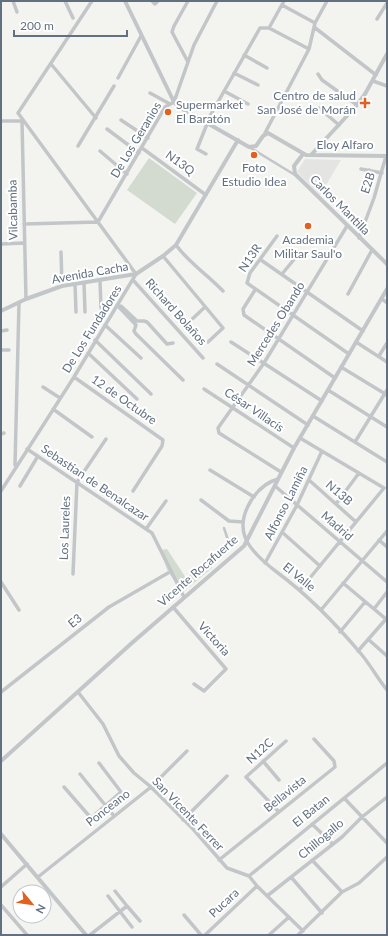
<svg xmlns="http://www.w3.org/2000/svg" width="388" height="936" font-family="Lato,sans-serif">
	<style>
		.built { fill: #e4e5e3 }
		.green { fill: #d3dbd0 }
		.lines { fill: none; stroke-linecap: round; stroke-linejoin: round }
		.pedestrian { stroke: #c3c6c9; stroke-width: 2.5 }
		.minor { stroke: #c3c6c9; stroke-width: 3.5 }
		.tertiary { stroke: #c3c6c9; stroke-width: 4 }
		.poi-dot { fill: #e36120; stroke: #fff; stroke-width: 1.5 }
		.labels { text-anchor: middle; stroke-width: 4; stroke-linejoin: round; paint-order: stroke }
		.poi-label { font-size: 12px; fill: #627081; stroke: #fff }
		.street-label { font-size: 12px; fill: #627081; stroke: #fff }
	</style>
	<rect width="100%" height="100%" fill="#f3f4ef"/>
	<!-- built -->
	<path class="built" d="M305 159 341 160 320 195 297 172Z"/>
	<!-- green -->
	<path class="green" d="M149 158 197 193 175 224 127 190Z
		M167 549 186 578 211 560 212 568 183 592 168 572 160 550Z"/>
	<g class="lines">
		<!-- pedestrian -->
		<path class="pedestrian" d="M249 147 295 175
			M224 528 229 543"/>
		<!-- minor -->
		<path class="minor" d="M13 1 17 12
			M65 1 73 18
			M152 1 155 4 158 1
			M282 5 315 23
			M377 19 387 3
			M314 27 376 75
			M269 28 284 1
			M244 55 267 68
			M188 62 172 32 174 26 188 1
			M51 64 96 118
			M234 73 258 85
			M318 74 322 80 357 105
			M118 78 141 36
			M373 81 387 86
			M224 91 248 104
			M150 93 170 104
			M319 108 339 125
			M121 120 148 138
			M1 121H22
			M22 121 26 299
			M206 123 260 28H269L309 49
			M107 129 139 153
			M265 133 309 49 315 23 327 1
			M78 146 114 86
			M142 148 206 195
			M100 151 127 174
			M206 154 197 149 207 124
			M361 169 382 173
			M364 186 369 170
			M24 224 98 222 165 107 174 102 194 45 217 1
			M277 236 250 273 247 283 349 354
			M359 238 374 198 386 156
			M1 244 23 243
			M176 245C189 263 208 275 223 291
			M61 252 62 286
			M163 256 223 328 208 342
			M261 260 363 331
			M282 274 296 257
			M133 280 203 358
			M100 281 101 308
			M84 283 85 312
			M75 284 76 312
			M255 290 243 309 244 315 335 378
			M348 294 372 250
			M382 299 387 303
			M117 305 136 325 134 331 136 334 183 380
			M121 306 137 321H144L147 322 167 344 173 343
			M188 323 205 307
			M105 325 141 358
			M1 331 7 330
			M95 340 151 394
			M231 342 322 401
			M356 342 387 362
			M1 350H9
			M88 353 137 399
			M379 356 387 343
			M217 364 308 425
			M341 367 387 395
			M74 377 163 440 162 446 133 491
			M43 387 60 398
			M204 389 294 448
			M328 390 387 427
			M53 409 92 437
			M313 416 387 462
			M1 434 4 433
			M300 438 384 488 300 590
			M355 442 387 390
			M27 449 152 533 184 597
			M15 465 19 303
			M210 470 254 497
			M281 472 219 433 218 428 264 363 347 226
			M278 479C256 485 237 515 245 537 250 551 266 564 278 573 309 596 337 625 362 655 371 666 378 679 387 690
			M309 480 356 522
			M20 486 38 456
			M275 486 387 582
			M1 491 74 377 136 274 18 113 92 1
			M201 500 229 521 243 522
			M336 504 359 473
			M146 529 166 501
			M283 533 320 566
			M379 540 387 547
			M265 563 297 505 322 451
			M73 574 77 482 106 439
			M1 582 19 610
			M343 583 387 620
			M173 607 226 669 204 691 194 684
			M374 609 387 592
			M321 610 387 531
			M340 632 365 602
			M369 640 387 656
			M358 651 386 619
			M1 692 109 607 168 573
			M78 692 103 724 119 756 134 773 151 787 193 829 227 868 249 876 257 886 303 931
			M263 761 279 780
			M80 774 114 816
			M64 787 91 818 121 792 99 763
			M344 798 387 843
			M278 811 246 777 286 741
			M183 820 227 776
			M312 824 333 844
			M219 860 335 767 334 761 314 739
			M312 860 342 892
			M249 876 387 763
			M38 877 151 787 187 751
			M291 877 322 913
			M1 887 27 864
			M108 896 132 927
			M267 896 342 837 362 817 387 797
			M1 905 27 935
			M127 906 140 921
			M184 915 201 935
			M90 935 127 906 115 891
			M205 935 257 886
			M269 935 289 917
			M298 935 342 892 359 883 387 857"/>
		<!-- tertiary -->
		<path class="tertiary" d="M125 1 174 102 179 107 249 147 256 146 263 136 268 133 306 155 387 156
			M303 154 294 166 295 174 387 264
			M311 155 357 105 365 94 387 54
			M1 311 26 299 62 286 136 274 163 256 176 245 238 140
			M1 761 133 642 244 546 294 448 387 289
			M1 834 86 935"/>
	</g>
	<!-- markers -->
	<g class="poi-dot">
		<path d="M363 97h4v4h4v4h-4v4h-4v-4h-4v-4h4z"/>
		<circle cx="168" cy="112" r="4"/>
		<circle cx="254" cy="155" r="4"/>
		<circle cx="308" cy="226" r="4"/>
	</g>
	<g class="labels">
		<!-- poi labels -->
		<g class="poi-label">
			<text x="356" y="100" text-anchor="end">Centro de salud<tspan x="356" dy="14">San José de Morán</tspan></text>
			<text x="176" y="109" text-anchor="start">Supermarket<tspan x="176" dy="14">El Baratón</tspan></text>
			<text x="254" y="172">Foto<tspan x="254" dy="14">Estudio Idea</tspan></text>
			<text x="308" y="244">Academia<tspan x="308" dy="14">Militar Saul'o</tspan></text>
		</g>
		<!-- street labels -->
		<g class="street-label">
			<text transform="translate(136 140) rotate(-59)" y="4">De Los Geranios</text>
			<text x="345" y="149">Eloy Alfaro</text>
			<text transform="translate(180 163) rotate(36)" y="4">N13Q</text>
			<text transform="translate(368 183) rotate(-72)" y="4">E2B</text>
			<text transform="translate(340 205) rotate(45)" y="4">Carlos Mantilla</text>
			<text transform="translate(13 210) rotate(-91)" y="4">Vilcabamba</text>
			<text transform="translate(250 258) rotate(-56)" y="4">N13R</text>
			<text transform="translate(90 273) rotate(-10)" y="4">Avenida Cacha</text>
			<text transform="translate(176 312) rotate(48)" y="4">Richard Bolaños</text>
			<text transform="translate(276 324) rotate(-58)" y="4">Mercedes Obando</text>
			<text transform="translate(92 329) rotate(-58)" y="4">De Los Fundadores</text>
			<text transform="translate(124 400) rotate(35)" y="4">12 de Octubre</text>
			<text transform="translate(254 410) rotate(34)" y="4">César Villacís</text>
			<text transform="translate(95 483) rotate(34)" y="4">Sebastian de Benalcazar</text>
			<text transform="translate(339 493) rotate(41)" y="4">N13B</text>
			<text transform="translate(286 503) rotate(-63)" y="4">Alfonso Lamiña</text>
			<text transform="translate(337 526) rotate(41)" y="4">Madrid</text>
			<text transform="translate(65 528) rotate(-88)" y="4">Los Laureles</text>
			<text transform="translate(198 571) rotate(-41)" y="4">Vicente Rocafuerte</text>
			<text transform="translate(299 577) rotate(39)" y="4">El Valle</text>
			<text transform="translate(75 621) rotate(-39)" y="4">E3</text>
			<text transform="translate(214 639) rotate(48)" y="4">Victoria</text>
			<text transform="translate(260 751) rotate(-42)" y="4">N12C</text>
			<text transform="translate(285 794) rotate(-39)" y="4">Bellavista</text>
			<text transform="translate(108 808) rotate(-38)" y="4">Ponceano</text>
			<text transform="translate(311 811) rotate(-39)" y="4">El Batan</text>
			<text transform="translate(188 814) rotate(46)" y="4">San Vicente Ferrer</text>
			<text transform="translate(321 839) rotate(-40)" y="4">Chillogallo</text>
			<text transform="translate(224 903) rotate(-43)" y="4">Pucara</text>
		</g>
	</g>
	<!-- border -->
	<rect width="388" height="936" fill="none" stroke="#627081" stroke-width="4"/>
	<!-- north arrow -->
	<g transform="translate(32 904) rotate(119)"><circle r="19" fill="#ffffff" stroke="#c0c6cd"/>
	<path d="M0-3L7 15L0 10L-7 15Z" fill="#e36120"/>
	<text y="-6" font-size="11" font-weight="bold" text-anchor="middle" fill="#627081">N</text>
	</g>
	<!-- scale -->
	<path d="M14 30v6h113v-6" fill="none" stroke="#627081" stroke-width="2"/>
	<text x="20" y="30" font-size="12" fill="#627081" stroke="#ffffff" stroke-width="3" paint-order="stroke">200 m</text>
</svg>
